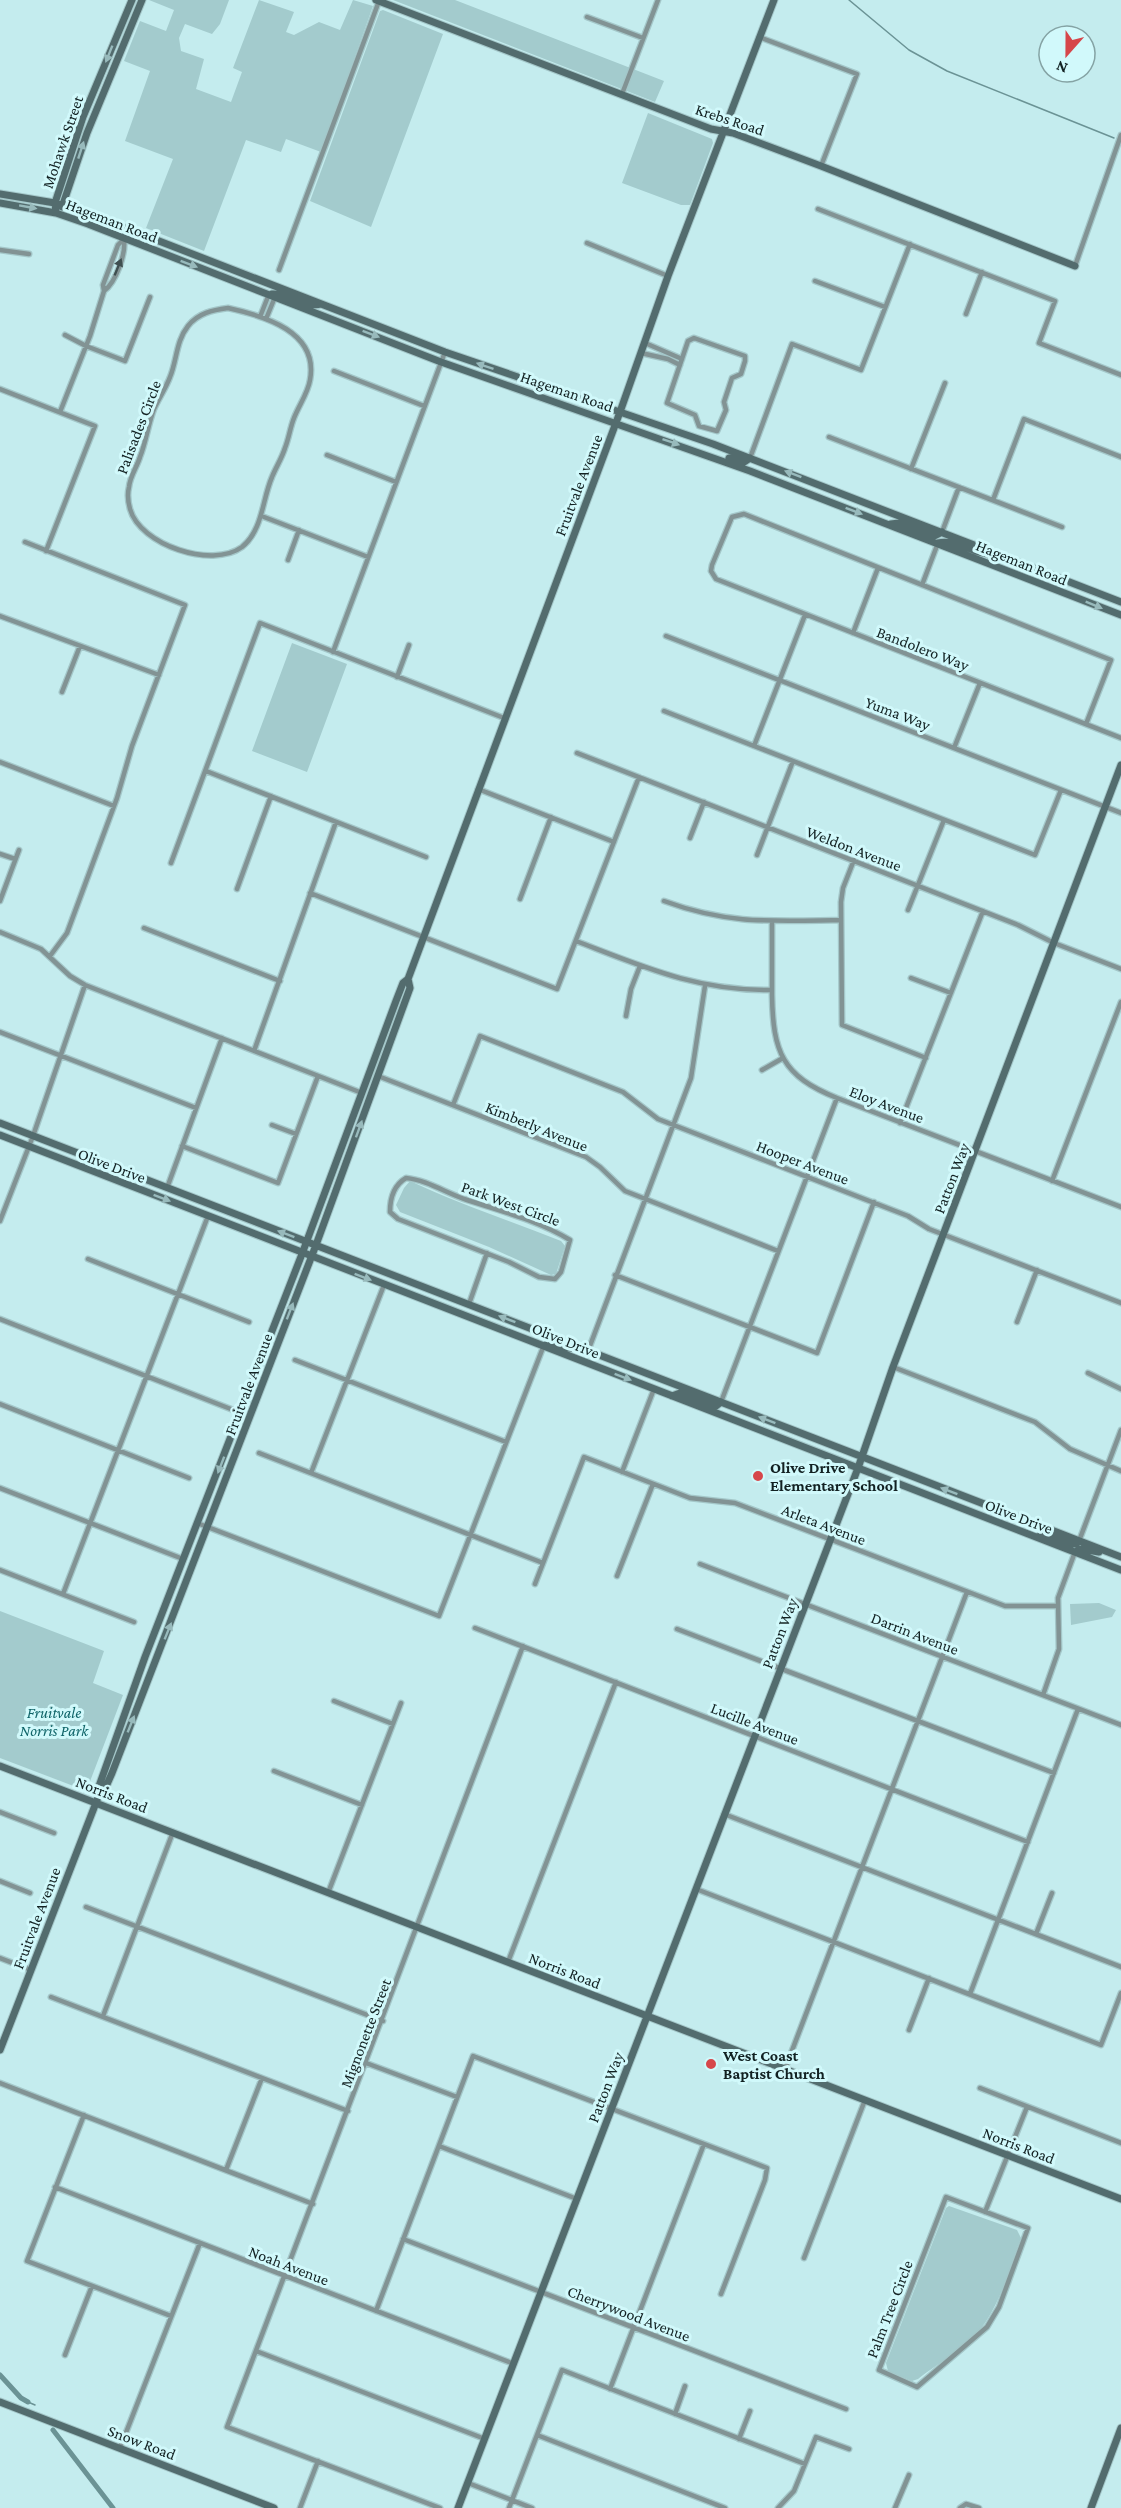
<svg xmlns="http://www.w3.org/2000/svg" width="1121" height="2508" font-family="'Crimson Pro',serif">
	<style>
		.green { fill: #a3cbcd }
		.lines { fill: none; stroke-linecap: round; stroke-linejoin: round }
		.stream { stroke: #6b9395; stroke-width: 1.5 }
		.canal { stroke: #6b9395; stroke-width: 5 }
		.street-casing { stroke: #a4c7c9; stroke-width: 7 }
		.secondary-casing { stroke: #a4c7c9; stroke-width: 9 }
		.street { stroke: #829394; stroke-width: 4.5 }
		.secondary { stroke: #536c6e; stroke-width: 7 }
		.oneway { fill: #98babc }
		.oneway2 { fill: #3f4f50 }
		.poi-dot { fill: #d6464a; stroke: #d1f9fb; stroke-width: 2 }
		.labels { text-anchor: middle; stroke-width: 6; stroke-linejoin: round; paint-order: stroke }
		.street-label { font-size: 16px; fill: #122122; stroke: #d1f9fb }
		.poi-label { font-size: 16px; font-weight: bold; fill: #122122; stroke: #d1f9fb; text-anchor: start }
		.park-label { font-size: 16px; font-style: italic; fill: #0f6468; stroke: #d1f9fb }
	</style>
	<rect width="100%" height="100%" fill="#c4ecee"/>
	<!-- green -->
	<path class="green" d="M149 0H229L220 24 212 34 185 24 179 38 181 51 204 59 196 89 231 102 242 72 233 68 259 0 294 12 286 32 294 35 319 22 340 30 353 0 373 6 321 152 286 139 281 152 246 140 204 251 146 228 173 159 125 141 150 71 124 61 140 21 166 31 174 10Z
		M393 0H455L664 81 655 102Z
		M383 10 443 34 371 227 310 201 380 11Z
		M648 113 712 139 713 143 690 205H681L622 183Z
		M292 643 347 664 307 772 252 751Z
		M410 1181C459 1204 511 1221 561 1241L565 1246 556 1274 551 1275 489 1247 400 1212 396 1205 404 1188Z
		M1099 1603 1116 1610 1112 1617 1071 1625 1070 1604Z
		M0 1611 104 1651 93 1683 123 1695 89 1784 84 1790 0 1758Z
		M949 2206 1017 2230 1021 2238C1010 2266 1002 2298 985 2323 969 2345 940 2362 918 2379L912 2381 888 2371 886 2363 946 2208Z"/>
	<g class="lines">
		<!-- stream -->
		<path class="stream" d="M849 0 909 50 947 71 1114 138
			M28 2402 35 2405"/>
		<!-- canal -->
		<path class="canal" d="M0 2375 21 2398 28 2402
			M53 2430 113 2508"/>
		<!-- street casing -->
		<g class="street-casing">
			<path id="street" d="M587 17 643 38
				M759 37 857 74 821 166
				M622 94 658 0
				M818 209 1055 301 1039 343 1121 375
				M587 243 668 276
				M0 250 29 254
				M1075 266 1121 135
				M279 270 379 1
				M815 281 885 307
				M104 291C116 282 126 254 124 239
				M228 308C265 316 319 332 310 380 308 393 299 405 294 418 290 428 289 438 285 448 282 458 276 467 272 477 262 500 263 530 242 547 212 569 140 545 130 509 128 502 127 495 129 487 130 476 137 467 140 457 146 442 148 425 154 409 159 398 166 388 170 377 177 360 176 341 188 326 198 313 213 310 228 308Z
				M966 314 982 272
				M260 317 269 294
				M266 319 275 297
				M65 335 86 346 125 361 150 297
				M694 338 745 356V361L741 374 732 378 724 402 726 410 717 431 699 426 695 415 667 403 688 341Z
				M645 343 682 359
				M641 353 668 359 680 365
				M334 371 424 406
				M0 389 95 426 46 551
				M60 412 90 336 104 291 103 285 118 245 124 239
				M829 437 1062 527
				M327 455 396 482
				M750 458 792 344 861 370 910 244
				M911 469 945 383
				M993 500 1024 419 1121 457
				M264 517 368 557
				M942 532 959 487
				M25 542 185 605 132 746 117 798 67 933 50 956
				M288 560 299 530
				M922 585 938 543
				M0 616 159 675
				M853 633 878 568
				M666 636 1121 813
				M333 652 445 352
				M397 677 409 645
				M62 692 80 646
				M664 711 1035 855 1061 790
				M1086 724 1111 660 744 514 732 517 712 565 711 571 716 579 1121 738
				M754 746 805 615
				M954 748 980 683
				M577 753 1018 925 1054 943 1121 969
				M0 762 114 806
				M206 771 426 857
				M478 789 614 842
				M690 838 704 802
				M0 854 15 859
				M757 855 793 761
				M854 860 843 888 841 902 842 1025 926 1058
				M171 863 260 623 504 718
				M237 889 271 796
				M310 893 557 989 639 777
				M520 899 551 817
				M0 901 19 850
				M664 901C729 925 774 921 841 920
				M908 910 944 820
				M772 921C772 946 772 970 772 995 773 1052 782 1076 837 1098L1121 1207
				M144 928 280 981
				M0 932 41 949 70 976 85 985 362 1093
				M576 941C644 967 697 991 772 990
				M911 978 951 993
				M626 1016 631 989 640 966
				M0 1032 196 1108
				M254 1051 336 822
				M762 1070 783 1058
				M378 1076 586 1157 600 1167 625 1191 778 1251
				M453 1105 480 1036 623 1092 658 1119 908 1216 929 1229 1121 1303
				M900 1123 983 911
				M272 1125 296 1134
				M182 1146 278 1183 318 1076
				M406 1178C427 1180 446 1193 467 1200 501 1211 539 1221 570 1240L561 1272 555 1279 539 1277 509 1262 398 1219 390 1212C390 1199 394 1185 406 1178Z
				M1052 1181 1121 1002
				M167 1188 222 1038
				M0 1221 33 1136 85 985
				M88 1259 249 1322
				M615 1275 817 1353 874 1202
				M469 1304 487 1253
				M0 1319 241 1413
				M1017 1322 1037 1270
				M588 1351 691 1078 705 986
				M295 1360 506 1442
				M893 1367 1035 1422 1070 1449 1121 1471
				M1088 1373 1121 1389
				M721 1402 837 1098
				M0 1404 189 1478
				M259 1453 543 1563
				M622 1472 654 1389
				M311 1473 384 1285
				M0 1488 183 1559
				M197 1523 439 1616 544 1345
				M1079 1541 1121 1430
				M700 1564 1121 1725
				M0 1570 134 1622
				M617 1576 653 1484
				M535 1584 584 1457 690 1498 735 1503 1005 1606H1057
				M63 1594 208 1216
				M475 1628 1028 1842
				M677 1629 1054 1773
				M1043 1695 1059 1649 1058 1598 1075 1552
				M334 1701 393 1724
				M274 1771 362 1805
				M0 1812 54 1833
				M724 1814 1121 1967
				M0 1881 30 1893
				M696 1889 1101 2045 1121 1993
				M328 1893 401 1703
				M86 1907 383 2021
				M1036 1934 1052 1893
				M0 1958 31 1970
				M508 1962 616 1682
				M970 1994 1078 1709
				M51 1997 348 2111
				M103 2016 173 1832
				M909 2030 929 1978
				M366 2063 457 2097
				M785 2069 967 1592
				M0 2083 313 2204
				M980 2088 1121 2143
				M84 2115 27 2261 171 2316
				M439 2146 577 2199
				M226 2170 262 2078
				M55 2187 514 2364
				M946 2197 1028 2228 999 2307 987 2327 917 2387 879 2370Z
				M985 2212 1027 2107
				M403 2239 846 2409
				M804 2258 865 2100
				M376 2311 473 2056 767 2168 765 2180 721 2294
				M256 2351 485 2439
				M65 2355 92 2286
				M610 2389 704 2144
				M675 2414 685 2386
				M537 2435 725 2508
				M739 2439 750 2411
				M120 2448 200 2243
				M468 2483 532 2508
				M300 2508 318 2461
				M440 2508 227 2427 523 1646
				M509 2508 562 2370 805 2464
				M778 2508 794 2491 816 2437 849 2449
				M895 2508 909 2475
				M960 2508 966 2504 979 2508"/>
		</g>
		<!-- secondary casing -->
		<g class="secondary-casing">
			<path id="secondary" d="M376 0 711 129 733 133 821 166 1075 266
				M0 194 55 203 92 215 445 352 713 444 1121 602
				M0 203 56 213 88 224 441 362 750 471 1121 615
				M62 207 87 133 142 0
				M56 213 55 203 83 117 132 0
				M272 294C290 293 304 308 321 304
				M729 458 744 462 750 458
				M891 524 899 523 934 536 942 532
				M938 543C957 538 975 556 995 554
				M0 1123 1121 1557
				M0 1135 1121 1570
				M546 1345 570 1348
				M672 1396 680 1393 716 1406 721 1402
				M1037 1537 1046 1534 1071 1544H1076L1079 1541
				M1075 1552 1081 1549 1099 1552
				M0 1766 1121 2199
				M99 1795 104 1791 112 1773 316 1245 410 988 408 979
				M0 2050 99 1795 98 1789 145 1657 302 1254 396 1001 403 983 408 979 620 412 668 276 774 0
				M0 2402 274 2508
				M458 2508 858 1468 893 1367 1121 765
				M1091 2508 1121 2428"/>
		</g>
		<!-- street -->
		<use href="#street" class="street"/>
		<!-- secondary -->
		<use href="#secondary" class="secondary"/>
	</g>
	<!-- one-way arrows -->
	<defs><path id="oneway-solid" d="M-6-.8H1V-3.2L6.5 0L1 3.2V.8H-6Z" transform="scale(1.5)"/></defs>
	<g class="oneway">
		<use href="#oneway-solid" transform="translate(109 54) rotate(112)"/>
		<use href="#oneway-solid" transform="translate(81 150) rotate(-72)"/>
		<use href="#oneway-solid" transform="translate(28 207) rotate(10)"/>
		<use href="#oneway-solid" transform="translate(189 264) rotate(21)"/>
		<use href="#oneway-solid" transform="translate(371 334) rotate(21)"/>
		<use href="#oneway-solid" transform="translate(485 366) rotate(-161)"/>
		<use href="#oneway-solid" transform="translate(671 442) rotate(19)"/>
		<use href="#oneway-solid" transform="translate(793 474) rotate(-159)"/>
		<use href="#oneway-solid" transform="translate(854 511) rotate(21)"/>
		<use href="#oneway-solid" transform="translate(1094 605) rotate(22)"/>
		<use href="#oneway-solid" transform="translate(359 1129) rotate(-70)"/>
		<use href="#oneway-solid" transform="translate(162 1198) rotate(21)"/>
		<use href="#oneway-solid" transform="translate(286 1234) rotate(-159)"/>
		<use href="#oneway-solid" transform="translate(363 1277) rotate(21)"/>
		<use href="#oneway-solid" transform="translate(290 1311) rotate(-69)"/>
		<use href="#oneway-solid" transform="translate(507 1319) rotate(-159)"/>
		<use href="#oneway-solid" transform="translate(623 1377) rotate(21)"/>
		<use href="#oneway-solid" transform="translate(767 1420) rotate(-159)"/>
		<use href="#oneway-solid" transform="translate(221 1465) rotate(111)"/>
		<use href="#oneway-solid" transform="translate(949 1491) rotate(-159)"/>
		<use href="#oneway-solid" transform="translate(168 1631) rotate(-68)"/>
		<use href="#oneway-solid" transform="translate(131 1724) rotate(-68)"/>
	</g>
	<use class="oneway2" href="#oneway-solid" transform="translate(118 267) rotate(-68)"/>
	<!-- markers -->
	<g class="poi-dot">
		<circle cx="758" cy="1476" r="6"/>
		<circle cx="711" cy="2064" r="6"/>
	</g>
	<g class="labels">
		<!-- street labels -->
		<g class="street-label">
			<text transform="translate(730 119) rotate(18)" y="6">Krebs Road</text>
			<text transform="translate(62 142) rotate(-71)" y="6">Mohawk Street</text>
			<text transform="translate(112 220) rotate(21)" y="6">Hageman Road</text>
			<text transform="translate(567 391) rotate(19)" y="6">Hageman Road</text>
			<text transform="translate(138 427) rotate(-69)" y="6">Palisades Circle</text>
			<text transform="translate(578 485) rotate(-69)" y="6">Fruitvale Avenue</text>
			<text transform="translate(1022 562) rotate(22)" y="6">Hageman Road</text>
			<text transform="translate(923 648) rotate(21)" y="6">Bandolero Way</text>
			<text transform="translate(898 713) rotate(21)" y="6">Yuma Way</text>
			<text transform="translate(854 848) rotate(21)" y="6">Weldon Avenue</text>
			<text transform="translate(887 1104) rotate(21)" y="6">Eloy Avenue</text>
			<text transform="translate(537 1126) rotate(22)" y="6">Kimberly Avenue</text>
			<text transform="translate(803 1162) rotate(21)" y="6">Hooper Avenue</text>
			<text transform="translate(112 1165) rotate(21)" y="6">Olive Drive</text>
			<text transform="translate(951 1178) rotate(-69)" y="6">Patton Way</text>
			<text transform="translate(511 1203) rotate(20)" y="6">Park West Circle</text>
			<text transform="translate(566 1340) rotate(22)" y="6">Olive Drive</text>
			<text transform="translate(248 1384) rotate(-69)" y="6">Fruitvale Avenue</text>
			<text transform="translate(1019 1516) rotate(21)" y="6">Olive Drive</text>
			<text transform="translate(824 1524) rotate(21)" y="6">Arleta Avenue</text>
			<text transform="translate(779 1633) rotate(-69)" y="6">Patton Way</text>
			<text transform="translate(915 1633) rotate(21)" y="6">Darrin Avenue</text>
			<text transform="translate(755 1723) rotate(21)" y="6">Lucille Avenue</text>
			<text transform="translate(112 1794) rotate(21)" y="6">Norris Road</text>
			<text transform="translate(36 1918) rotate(-69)" y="6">Fruitvale Avenue</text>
			<text transform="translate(565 1970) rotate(21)" y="6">Norris Road</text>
			<text transform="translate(365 2033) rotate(-69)" y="6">Mignonette Street</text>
			<text transform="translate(605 2087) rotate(-69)" y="6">Patton Way</text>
			<text transform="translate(1019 2145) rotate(21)" y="6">Norris Road</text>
			<text transform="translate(289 2265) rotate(21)" y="6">Noah Avenue</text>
			<text transform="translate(889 2309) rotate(-69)" y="6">Palm Tree Circle</text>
			<text transform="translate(629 2313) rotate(21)" y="6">Cherrywood Avenue</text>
			<text transform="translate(142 2442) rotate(21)" y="6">Snow Road</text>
		</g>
		<!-- poi labels -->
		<g class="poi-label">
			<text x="770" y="1473">Olive Drive<tspan x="770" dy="18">Elementary School</tspan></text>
			<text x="723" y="2061">West Coast<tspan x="723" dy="18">Baptist Church</tspan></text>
		</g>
		<!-- park labels -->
		<g class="park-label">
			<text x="54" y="1718">Fruitvale<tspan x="54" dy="18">Norris Park</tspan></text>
		</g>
	</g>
	<!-- north arrow -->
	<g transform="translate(1067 54) rotate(201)"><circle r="28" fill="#d1f9fb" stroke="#85a3a4" stroke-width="1.5"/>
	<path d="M0-4.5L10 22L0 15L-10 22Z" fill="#d6464a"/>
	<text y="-9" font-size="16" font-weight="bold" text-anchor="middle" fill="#122122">N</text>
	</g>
</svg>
